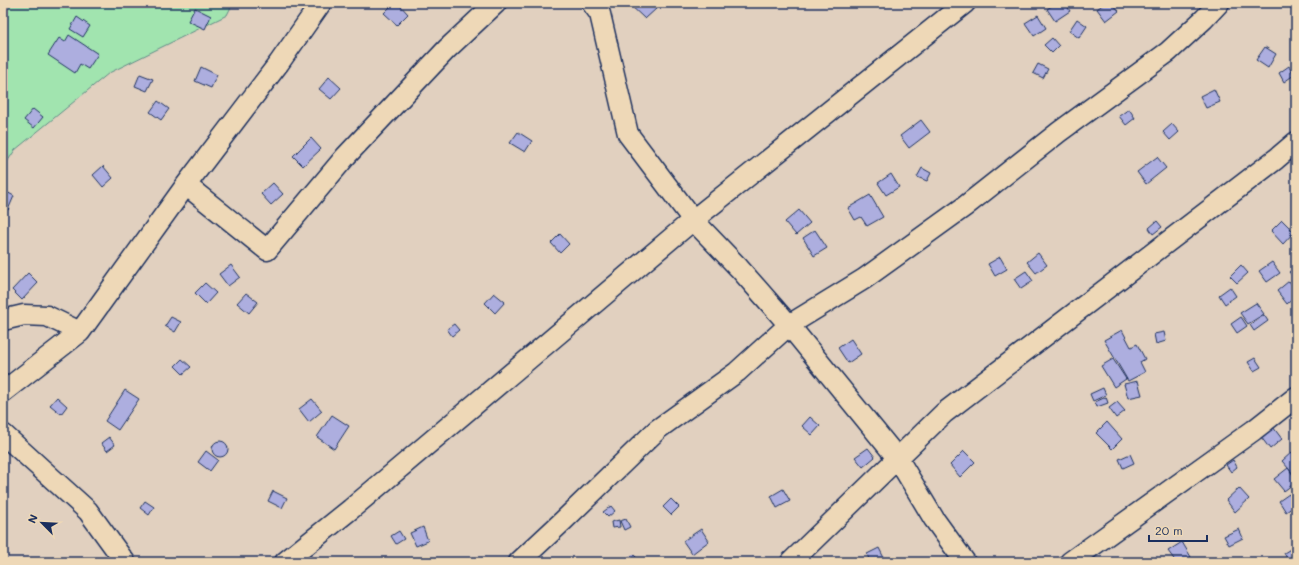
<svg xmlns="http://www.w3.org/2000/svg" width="1299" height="565" font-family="Mali,sans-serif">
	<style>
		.green { fill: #a1e4af; stroke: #5e8a86 }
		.building { fill: #adaedf; stroke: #1b2f5e }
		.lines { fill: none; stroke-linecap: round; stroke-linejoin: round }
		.street-casing { stroke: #1b2f5e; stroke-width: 23 }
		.street { stroke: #eed8b7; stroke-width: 20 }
	</style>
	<rect width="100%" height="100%" fill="#e1d0bf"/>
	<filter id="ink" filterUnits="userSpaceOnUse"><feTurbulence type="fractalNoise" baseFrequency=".025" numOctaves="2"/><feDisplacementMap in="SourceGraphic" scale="8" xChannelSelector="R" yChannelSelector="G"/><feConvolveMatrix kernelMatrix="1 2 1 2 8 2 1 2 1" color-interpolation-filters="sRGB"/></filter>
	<g filter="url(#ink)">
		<!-- green -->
		<path class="green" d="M3 3H233L227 15 109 73 15 150 3 168Z"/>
		<!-- building -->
		<path class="building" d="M394 3H398L408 14 397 25 384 13Z
			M628 3H653L657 8 645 19Z
			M1056 3H1065L1070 11 1055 21 1047 9Z
			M1105 3H1112L1119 11 1106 21 1097 9Z
			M195 8 211 16 205 29 188 21Z
			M1038 15 1046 28 1034 36 1025 23Z
			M77 17 90 26 83 37 70 29Z
			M1077 19 1087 26 1079 38 1069 31Z
			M69 35 98 54 88 69 80 64 75 73 48 55 59 38 65 42Z
			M1052 38 1059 46 1052 53 1044 45Z
			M1265 47 1276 54 1268 68 1256 60Z
			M1038 64 1048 69 1043 78 1033 73Z
			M1289 66 1294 75 1284 82 1279 73Z
			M201 67 217 75 211 88 195 81Z
			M140 74 153 79 147 91 135 86Z
			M329 77 341 88 331 99 319 89Z
			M1214 89 1220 102 1206 108 1200 96Z
			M158 101 169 109 161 120 150 112Z
			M33 109 43 117 34 128 24 120Z
			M1129 109 1135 118 1126 125 1119 116Z
			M921 120 930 132 909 148 900 136Z
			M1172 124 1179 132 1170 140 1163 132Z
			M518 132 532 141 525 152 510 143Z
			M311 138 321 149 303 166 293 156Z
			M1157 157 1166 168 1146 184 1137 172Z
			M103 166 113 178 103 187 93 175Z
			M922 168 931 173 927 181 917 177Z
			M891 174 899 187 886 195 878 183Z
			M273 183 283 194 271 205 261 194Z
			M3 190 14 196 8 210 3 208Z
			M870 195 883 217 867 226 861 217 855 220 848 208Z
			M799 210 810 223 796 235 785 222Z
			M1282 220 1294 232 1283 244 1271 231Z
			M1157 221 1162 227 1153 234 1149 228Z
			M815 230 827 248 814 256 803 238Z
			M560 234 569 244 560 253 551 243Z
			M1038 253 1047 265 1036 273 1027 262Z
			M1000 257 1007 269 995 276 988 264Z
			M1272 262 1280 273 1267 282 1259 271Z
			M231 265 240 277 228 286 219 274Z
			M1241 265 1248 273 1237 283 1230 276Z
			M1296 266V280L1289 272Z
			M1026 271 1033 281 1021 289 1014 279Z
			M28 273 38 283 22 300 12 290Z
			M1289 281 1296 290V296L1287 304 1277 291Z
			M205 283 216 293 206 304 195 293Z
			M1230 287 1236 296 1225 304 1219 295Z
			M246 293 258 302 249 313 237 303Z
			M494 293 505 302 495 313 485 303Z
			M1256 303 1264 314 1248 324 1240 313Z
			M1264 315 1268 321 1254 331 1250 325Z
			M171 317 181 322 175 332 165 326Z
			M1241 317 1247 326 1237 333 1231 324Z
			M454 324 459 330 452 336 447 329Z
			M1122 330 1131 347 1137 344 1145 359 1140 362 1145 372 1128 381 1104 340Z
			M1164 332 1166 341 1156 344 1154 334Z
			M851 339 861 354 848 363 838 348Z
			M1255 358 1261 367 1254 371 1248 362Z
			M182 359 191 367 183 374 175 366Z
			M1113 359 1126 379 1114 387 1101 366Z
			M1138 381 1142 395 1128 398 1124 384Z
			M1103 388 1106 395 1093 401 1090 394Z
			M125 390 139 399 118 430 105 421Z
			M57 397 67 406 61 414 50 405Z
			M1106 397 1108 403 1097 407 1095 402Z
			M312 399 322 411 309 422 299 409Z
			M1117 402 1125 411 1116 418 1109 408Z
			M332 415 349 426 334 449 317 437Z
			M810 417 820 426 812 435 802 426Z
			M1107 422 1122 439 1112 449 1096 433Z
			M1273 427 1282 439 1270 449 1261 437Z
			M109 437 115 445 107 451 101 443Z
			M212 449a8 8 0 1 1 16 0a8 8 0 1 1-16 0Z
			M868 448 875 457 863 467 855 457Z
			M206 451 218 460 210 471 198 462Z
			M964 451 975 462 960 477 950 465Z
			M1292 452 1296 457V477L1282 461Z
			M1130 454 1134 463 1123 468 1119 459Z
			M1233 460 1237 467 1231 472 1226 465Z
			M1288 468 1296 479V482L1284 491 1274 479Z
			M1239 488 1249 499 1235 512 1226 500Z
			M783 489 790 501 777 508 771 496Z
			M273 491 287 498 282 508 268 501Z
			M1289 494 1296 505 1286 512 1279 501Z
			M671 499 679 507 671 515 663 507Z
			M145 501 154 507 149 515 140 508Z
			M611 506 615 511 608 517 603 512Z
			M626 519 630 527 624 530 620 521Z
			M619 520 620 527 612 528 611 522Z
			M423 527 428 541 416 546 410 533Z
			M701 529 709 541 692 554 683 541Z
			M1239 529 1243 538 1229 545 1224 536Z
			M399 531 404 539 396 544 391 536Z
			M1182 542 1191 557 1183 562H1176L1168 551Z
			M879 548 885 560 881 562H870L867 554Z
			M1292 548 1296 555 1288 560 1284 553Z
			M633 554 641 562H625Z"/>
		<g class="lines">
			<!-- street casing -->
			<g class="street-casing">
				<path id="street" d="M592 3 600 14 628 134 693 220 739 268 789 325 898 459 934 519 965 562
					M186 185 267 250 346 156 447 49 496 3
					M3 320 24 315 47 316 80 332
					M3 392 80 332 186 185 279 63 321 3
					M3 434 88 511 125 562
					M285 562 351 509 693 220 965 3
					M519 562 563 521 658 429 737 372 789 325 864 279 964 207 1059 132 1168 52 1204 19 1219 3
					M791 562 944 413 1276 159 1296 142
					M1070 562 1254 430 1296 397"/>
			</g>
			<!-- street -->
			<use href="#street" class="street"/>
		</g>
	</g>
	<!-- margin -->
	<rect width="1299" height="565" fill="none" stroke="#eed8b7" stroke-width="16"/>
	<rect x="8" y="8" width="1283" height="549" fill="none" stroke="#1b2f5e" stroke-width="1.5" filter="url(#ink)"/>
	<!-- north arrow -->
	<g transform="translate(42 523) rotate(294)" stroke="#eed8b7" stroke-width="3" paint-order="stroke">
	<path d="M0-3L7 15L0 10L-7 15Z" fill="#1b2f5e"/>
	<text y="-6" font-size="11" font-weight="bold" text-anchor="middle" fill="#1b2f5e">N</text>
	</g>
	<!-- scale -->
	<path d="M1149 535v6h58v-6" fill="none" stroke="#1b2f5e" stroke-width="2"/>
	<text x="1155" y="535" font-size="12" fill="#1b2f5e" stroke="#eed8b7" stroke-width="3" paint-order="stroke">20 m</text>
</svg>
